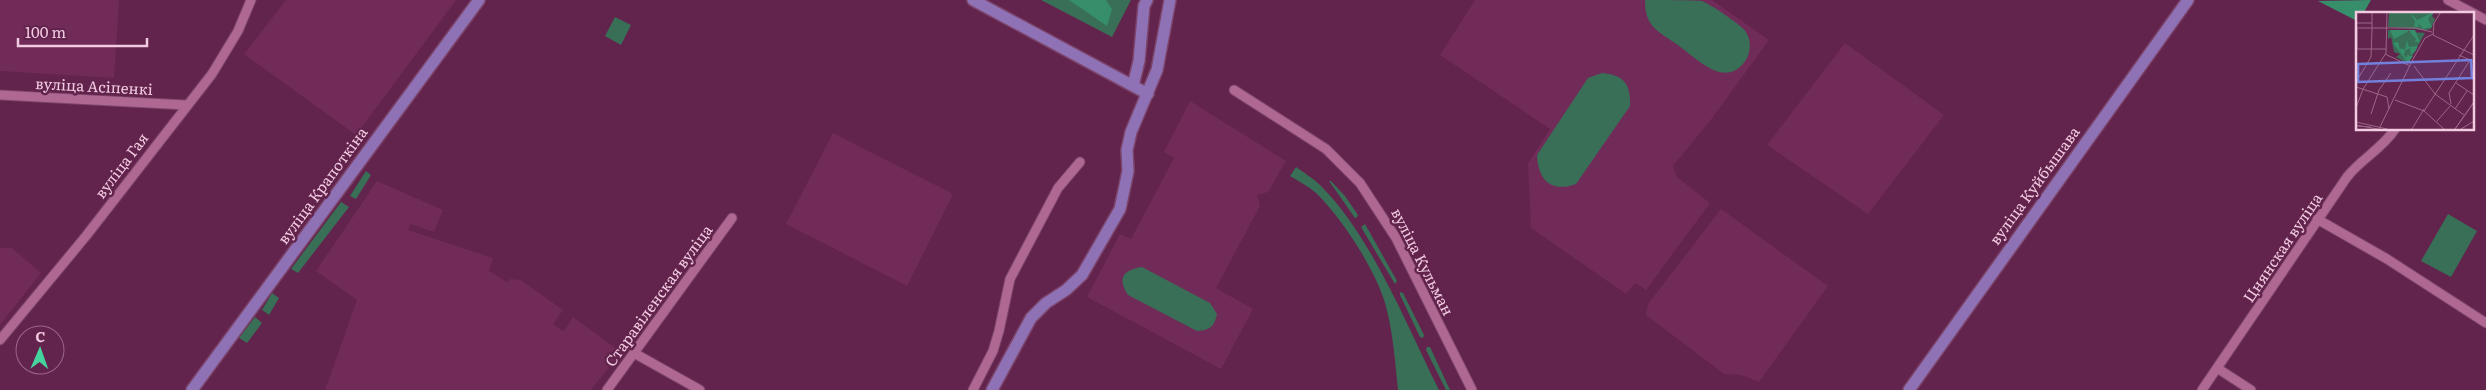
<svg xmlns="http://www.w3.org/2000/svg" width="2486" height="390" font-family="Literata,serif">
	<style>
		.built { fill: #712b58 }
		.green { fill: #396e57 }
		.forest { fill: #368e6b }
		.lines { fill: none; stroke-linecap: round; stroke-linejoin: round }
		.minor-casing { stroke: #7c446a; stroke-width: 11 }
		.major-casing { stroke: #7c446a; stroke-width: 14 }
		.minor { stroke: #ae6892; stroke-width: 9 }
		.major { stroke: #8f72b5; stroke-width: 11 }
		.labels { text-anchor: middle; stroke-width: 5; stroke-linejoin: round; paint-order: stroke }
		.street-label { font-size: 15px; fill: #f2cbe1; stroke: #62234c }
		.inset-road { fill: none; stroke: #9c6688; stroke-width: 1 }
		.view { fill: #7280dc; fill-opacity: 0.15; stroke: #7280dc; stroke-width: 2.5 }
		.inset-edge { fill: none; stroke: #f2cbe1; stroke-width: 2.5 }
	</style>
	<rect width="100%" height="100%" fill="#62234c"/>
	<!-- built -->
	<path class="built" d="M0 0H119L114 78 0 71Z
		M286 0H456L356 135 244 54Z
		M1475 0H1712L1769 40 1713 117 1673 166 1677 177 1710 203 1646 290 1635 283 1626 294 1531 228 1528 163 1550 129 1440 55Z
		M1845 43 1944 115 1868 214 1767 145Z
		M1190 101 1286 161 1268 192 1257 195 1260 206 1216 288 1253 309 1221 369 1087 297 1120 234 1131 239 1174 158 1164 152Z
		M833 133 953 194 907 286 786 224Z
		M377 181 443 210 434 232 411 224 408 230 493 258 489 271 507 282 510 279 521 280 563 310 553 324 561 330 564 331 573 317 621 352 591 390H325L357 300 316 271Z
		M1721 209 1828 286 1759 382 1741 375 1724 374 1646 315 1648 304Z
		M0 248H12L41 273 0 325Z"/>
	<!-- green -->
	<path class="green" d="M1041 0H1131L1112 37Z
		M1645 0C1657 0 1694 0 1702 1 1710 4 1742 25 1746 32 1758 51 1740 80 1716 71 1702 66 1688 52 1675 43 1656 30 1645 26 1645 0Z
		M615 17 631 25 621 45 605 36Z
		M1602 73C1624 75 1631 84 1630 106L1576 184C1551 193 1538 180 1537 155L1588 78Z
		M1296 167C1304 173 1313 178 1320 185 1371 235 1407 326 1439 390H1398C1395 361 1393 331 1385 303 1375 269 1341 217 1316 193 1308 186 1298 181 1290 176Z
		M366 171 371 175 356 199 350 196Z
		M1329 181H1331L1345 196 1358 215 1357 217 1355 218Z
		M341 202 349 207 298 273 291 269Z
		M2448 214 2477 231 2451 277 2421 261Z
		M1365 224 1397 281 1395 284 1361 227Z
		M1142 267 1210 303 1217 314C1214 328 1209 330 1197 331L1128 295C1117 278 1123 270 1142 267Z
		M1400 292 1403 293 1424 335 1423 338 1420 337 1400 295Z
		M272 293 279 298 269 315 262 310Z
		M255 317 262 323 247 343 239 338Z
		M1427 347H1430L1450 390H1446L1426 350Z"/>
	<!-- forest -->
	<path class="forest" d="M1069 0H1106L1112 9 1107 26Z
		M2371 0 2363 14H2357V21L2318 1Z"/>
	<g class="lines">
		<!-- minor casing -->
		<g class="minor-casing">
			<path id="minor" d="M2448 0 2486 20
				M1234 90 1326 149 1360 183 1396 238 1472 390
				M0 95 186 105
				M2317 219 2387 259 2486 323
				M0 340 86 236 212 74 238 31 251 0
				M634 353 700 390
				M2217 368 2251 390
				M607 390 732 218
				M973 390 993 351 999 331 1010 279 1058 188 1080 162
				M2202 390 2347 177C2361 159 2383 148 2395 129"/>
		</g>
		<!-- major casing -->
		<g class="major-casing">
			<path id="major" d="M973 0 1148 94
				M1133 86 1139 61 1144 6 1147 0
				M192 390 479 0
				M992 390 1031 318 1046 303 1066 290 1082 275 1120 209 1128 171 1127 150 1131 132 1157 70 1170 0
				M1909 390 2188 0"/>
		</g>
		<!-- minor -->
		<use href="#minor" class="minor"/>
		<!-- major -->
		<use href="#major" class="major"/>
	</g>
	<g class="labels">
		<!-- street labels -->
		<g class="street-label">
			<text transform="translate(94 87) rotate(3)" y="5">вуліца Асіпенкі</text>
			<text transform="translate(122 166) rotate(-53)" y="5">вуліца Гая</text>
			<text transform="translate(323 186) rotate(-54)" y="5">вуліца Крапоткіна</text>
			<text transform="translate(2035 186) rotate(-54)" y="5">вуліца Куйбышава</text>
			<text transform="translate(2283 248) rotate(-56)" y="5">Цнянская вуліца</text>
			<text transform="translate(1422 262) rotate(63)" y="5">вуліца Кульман</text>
			<text transform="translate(659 296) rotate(-54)" y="5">Старавіленская вуліца</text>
		</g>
	</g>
	<!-- overview -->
	<g transform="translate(2356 12)">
		<rect width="118" height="118" fill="#62234c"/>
		<path d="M33 0H78L76 4 79 7 75 17 70 18 32 15ZM32 18 69 21 52 52 40 45 44 42 38 40 35 25 32 27Z" fill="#396e57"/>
		<path d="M53 0 61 8 78 0 72 7 76 15 67 17 62 11 63 15H58L59 9ZM34 18H59L64 30H59L60 27 53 19 38 27ZM51 28 53 35 62 34 58 42 59 39 55 43 54 36 49 39 48 43 51 46V43L57 44 52 51 37 31 42 30 44 38 45 36 49 38Z" fill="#368e6b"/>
		<path class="inset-road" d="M0 0H16M85 0 78 11 77 23 118 43M0 11H16M0 16H59L76 20M16 17V0M0 37H30M1 37V16M29 42 54 54M103 43 118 50M58 54 79 82M0 70 15 45 16 17M100 71 118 83M0 75 31 85 33 97M7 77 30 41 31 0M79 82 108 103M39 88 68 99 88 117M95 92 93 81 114 48M0 96 7 77M99 97 111 79M68 99 118 23M15 102 23 78 35 61M81 109 95 93M0 110 31 117M0 113 22 117M0 114 15 115M23 117 56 49 69 26 77 22M56 117 68 97M99 117 118 90M99 117 118 90M105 117 118 109"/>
		<path class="view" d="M115 48 116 66 2 70V52Z"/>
		<rect width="118" height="118" class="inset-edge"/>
	</g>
	<!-- north arrow -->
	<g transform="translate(40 350) rotate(2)"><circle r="24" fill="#62234c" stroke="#9c6688"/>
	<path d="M0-4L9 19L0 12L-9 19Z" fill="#46d49e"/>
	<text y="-8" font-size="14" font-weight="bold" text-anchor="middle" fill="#f2cbe1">С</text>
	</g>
	<!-- scale -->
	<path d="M18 38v8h129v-8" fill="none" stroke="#f2cbe1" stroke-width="2.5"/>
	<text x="25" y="38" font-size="15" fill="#f2cbe1" stroke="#62234c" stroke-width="4" paint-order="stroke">100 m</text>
</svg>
